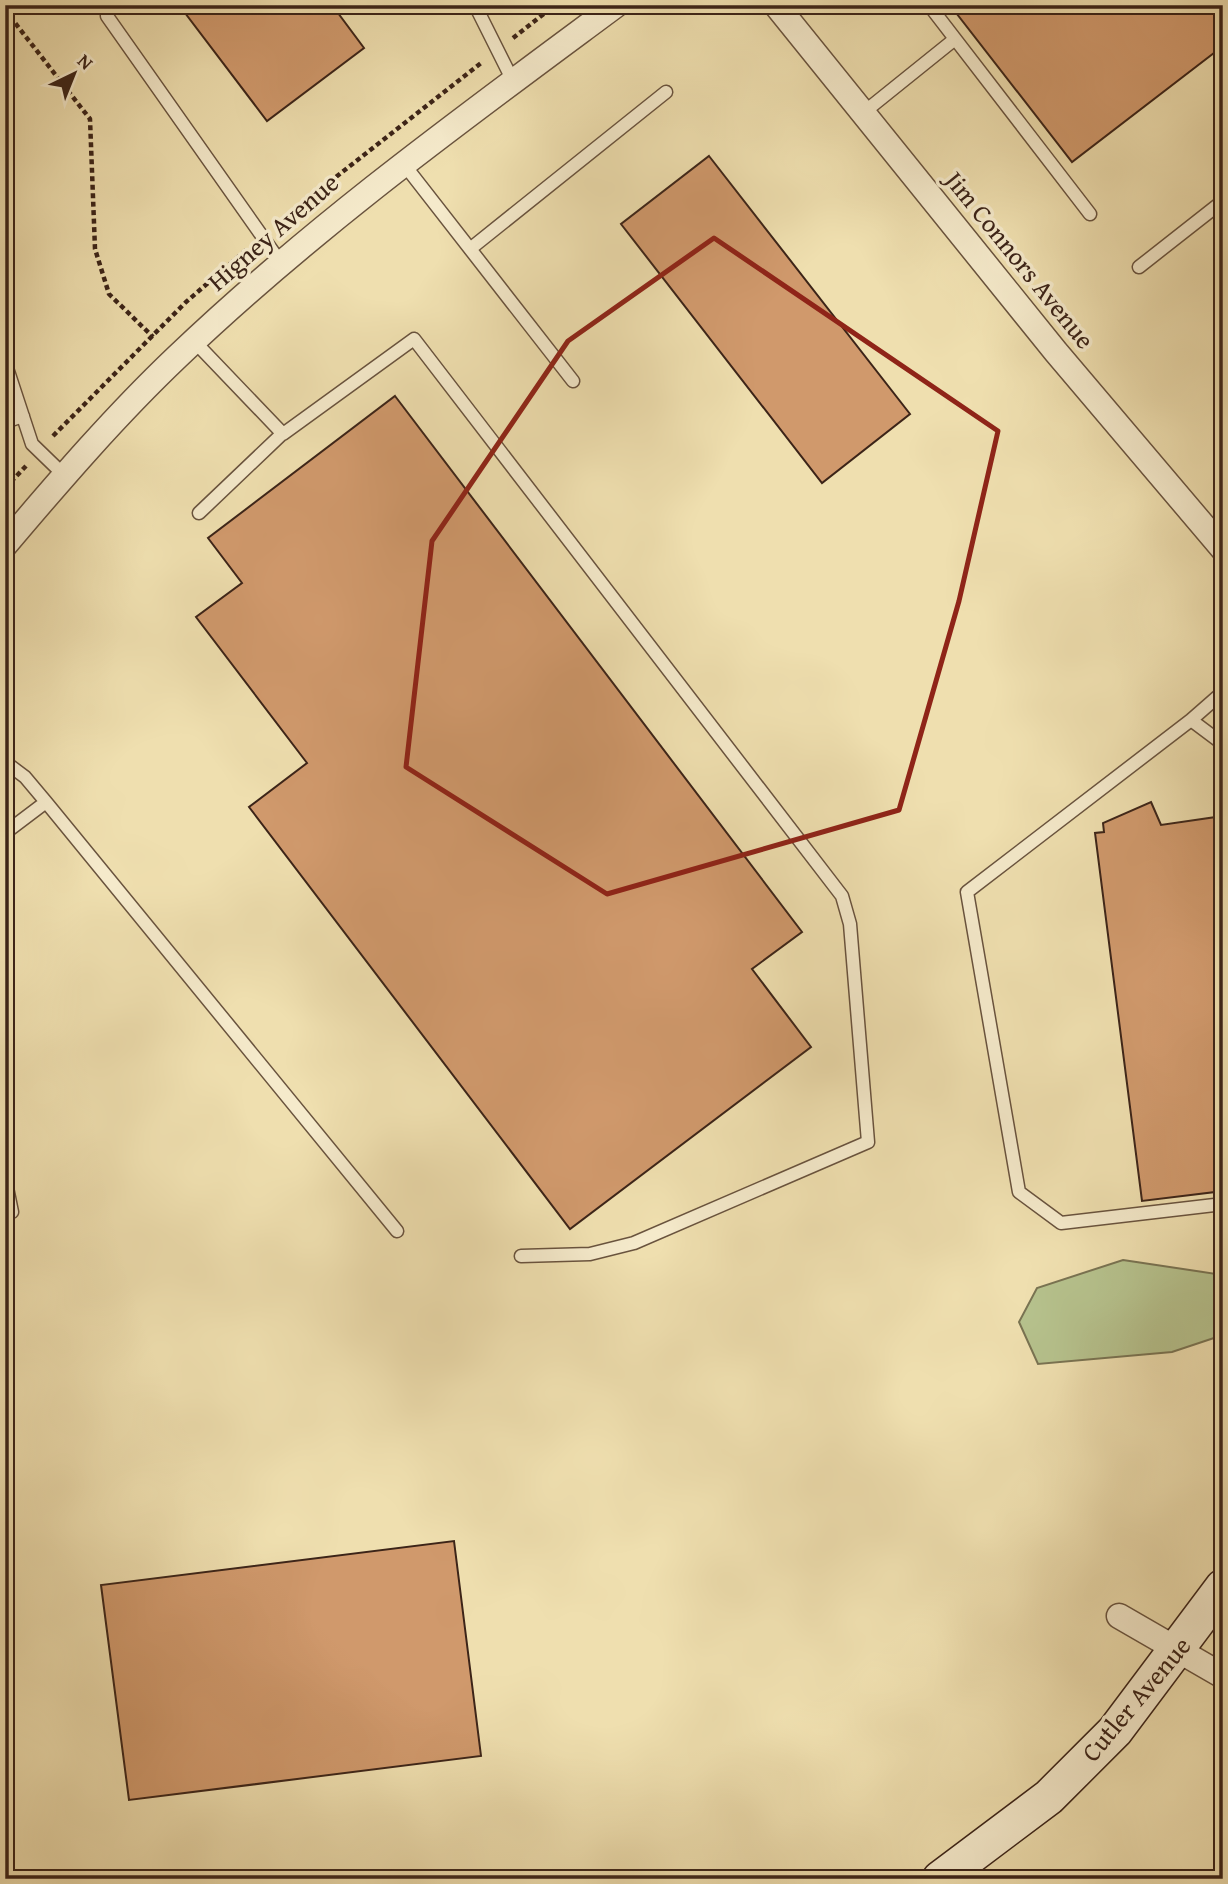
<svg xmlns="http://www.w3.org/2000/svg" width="1228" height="1884" font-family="'Gentium Book Plus',serif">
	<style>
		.green { fill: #b6c28d; stroke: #797352; stroke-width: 2 }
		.building { fill: #d0996c; stroke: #3c2418; stroke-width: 2 }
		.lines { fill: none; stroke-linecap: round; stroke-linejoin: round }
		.lane-casing { stroke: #69533e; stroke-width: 15 }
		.street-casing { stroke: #69533e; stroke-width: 27 }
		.secondary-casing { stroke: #3c2418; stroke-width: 38 }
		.path { stroke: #3c2418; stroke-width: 4.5; stroke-dasharray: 5 3.5; stroke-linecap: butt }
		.lane { stroke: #f5eacb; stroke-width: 12 }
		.street { stroke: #f5eacb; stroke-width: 24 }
		.secondary { stroke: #f5eacb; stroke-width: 35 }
		.marked { fill: none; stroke: #8f2418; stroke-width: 5; stroke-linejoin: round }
		.labels { text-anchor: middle; stroke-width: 7; stroke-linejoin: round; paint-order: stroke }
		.street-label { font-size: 26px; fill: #3c2418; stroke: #f5eacb }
	</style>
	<rect width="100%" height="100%" fill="#efdfaf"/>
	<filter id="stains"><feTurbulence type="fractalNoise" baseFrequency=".00286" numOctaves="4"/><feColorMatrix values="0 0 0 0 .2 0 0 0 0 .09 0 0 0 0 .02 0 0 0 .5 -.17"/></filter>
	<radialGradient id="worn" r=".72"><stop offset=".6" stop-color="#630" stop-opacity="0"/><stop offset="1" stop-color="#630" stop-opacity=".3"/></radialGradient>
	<!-- green -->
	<path class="green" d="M1123 1260 1223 1275V1335L1172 1352 1038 1364 1019 1322 1037 1288Z"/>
	<!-- building -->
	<path class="building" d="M179 5H332L364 48 267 121Z
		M950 5H1223V46L1072 162Z
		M709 156 910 414 822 483 621 224Z
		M395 396 802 932 752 969 811 1047 570 1229 249 807 307 763 196 617 242 583 208 538Z
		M1151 802 1161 825 1223 816V1191L1142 1201 1095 833 1104 832 1103 823Z
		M454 1541 481 1756 129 1800 101 1585Z"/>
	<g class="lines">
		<!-- lane casing -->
		<g class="lane-casing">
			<path id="lane" d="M475 5 513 81
				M929 5 1090 214
				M107 16 281 263
				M863 113 955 39
				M403 163 573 381
				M470 249 666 92
				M1139 267 1223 201
				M194 341 283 434 414 339 842 896 850 924 868 1142 634 1243 590 1254 521 1256
				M5 362 32 444 64 475
				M5 422 23 416
				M199 513 283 433
				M1223 692 1191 720 967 892 1019 1192 1061 1223 1223 1204
				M1191 720 1223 744
				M5 762 25 777 46 802 397 1231
				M5 833 46 802
				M5 1178 12 1212 5 1213"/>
		</g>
		<!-- street casing -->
		<g class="street-casing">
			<path id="street" d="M776 5 1056 352 1223 549
				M5 545C60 480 116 415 177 357 313 227 465 117 616 5
				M1119 1616 1223 1676"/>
		</g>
		<!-- secondary casing -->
		<g class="secondary-casing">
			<path id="secondary" d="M940 1879 1049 1797 1115 1731 1223 1587"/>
		</g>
		<!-- path -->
		<path class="path" d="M5 10 90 119 95 249 109 294 153 337
			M513 38 555 5
			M276 224 481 63
			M53 436 186 302 246 250
			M5 488 26 466"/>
		<!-- lane -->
		<use href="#lane" class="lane"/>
		<!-- street -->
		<use href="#street" class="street"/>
		<!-- secondary -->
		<use href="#secondary" class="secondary"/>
	</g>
	<!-- marked area -->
	<path class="marked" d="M714 238 998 431 959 601 899 810 607 894 406 767 432 541 568 341Z"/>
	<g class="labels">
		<!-- street labels -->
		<g class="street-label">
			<text transform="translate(273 232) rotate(-41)" y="9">Higney Avenue</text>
			<text transform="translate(1020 260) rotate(51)" y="9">Jim Connors Avenue</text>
			<text transform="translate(1136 1699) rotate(-50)" y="9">Cutler Avenue</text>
		</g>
	</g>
	<!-- margin -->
	<rect width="1228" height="1884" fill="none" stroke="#efdfaf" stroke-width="28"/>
	<rect x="7" y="7" width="1214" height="1870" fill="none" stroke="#3c2418" stroke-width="3.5"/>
	<rect x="14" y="14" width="1200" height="1856" fill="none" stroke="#3c2418" stroke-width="2"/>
	<!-- north arrow -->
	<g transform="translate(74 74) rotate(43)" stroke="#f5eacb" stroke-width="5" paint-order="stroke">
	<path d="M0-5L12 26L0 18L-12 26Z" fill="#3c2418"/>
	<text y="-10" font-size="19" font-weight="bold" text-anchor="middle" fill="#3c2418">N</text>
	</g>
	<rect width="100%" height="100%" filter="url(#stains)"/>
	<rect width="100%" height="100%" fill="url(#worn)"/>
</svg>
